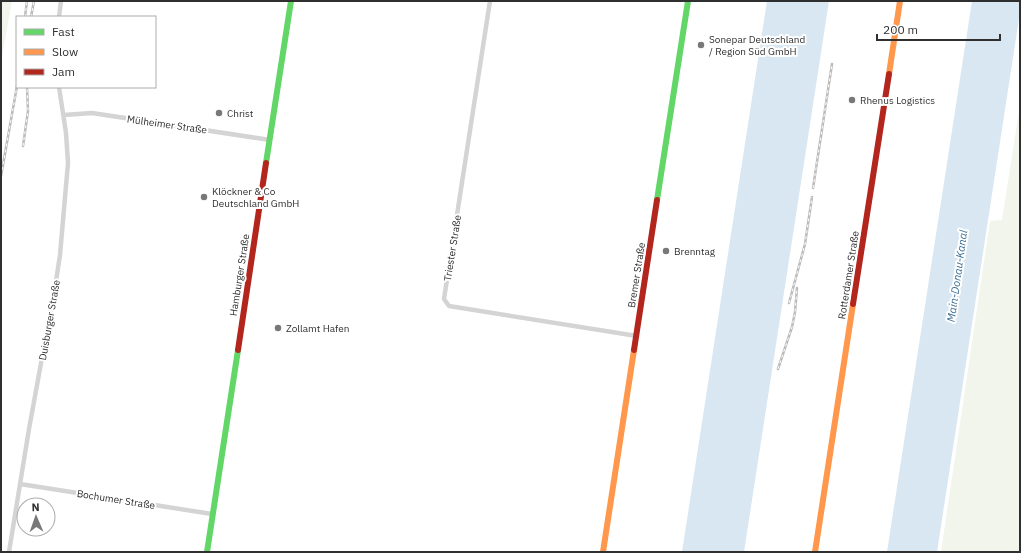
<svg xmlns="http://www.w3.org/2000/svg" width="1021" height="553" font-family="'IBM Plex Sans',sans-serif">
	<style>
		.green { fill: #f1f5ec }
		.water { fill: #d8e7f2 }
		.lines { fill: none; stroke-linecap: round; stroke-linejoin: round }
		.street { stroke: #d4d4d4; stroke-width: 4.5 }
		.fast { stroke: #63d668; stroke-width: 6 }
		.slow { stroke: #ff974d; stroke-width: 6 }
		.jam { stroke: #b3261e; stroke-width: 6 }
		.rail-casing { stroke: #bbb; stroke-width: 2.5 }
		.rail { stroke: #fff; stroke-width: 1; stroke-dasharray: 3; stroke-linecap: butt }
		.poi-dot { fill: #787878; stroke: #fff; stroke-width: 1.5 }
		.labels { text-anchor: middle; stroke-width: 4; stroke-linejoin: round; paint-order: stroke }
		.poi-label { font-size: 10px; fill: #2f2f2f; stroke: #fff; text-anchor: start }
		.street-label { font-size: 10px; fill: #2f2f2f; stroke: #fff }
		.water-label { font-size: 11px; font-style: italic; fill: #3a6e94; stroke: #fff }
	</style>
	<rect width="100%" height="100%" fill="#fff"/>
	<!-- green -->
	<path class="green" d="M1 1H12L3 51 1 60Z
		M1020 105V552H941L990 221 1002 220Z"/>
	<!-- water -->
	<path class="water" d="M767 1H829L744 552H682Z
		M972 1H1020V12L937 552H887Z"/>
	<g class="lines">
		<!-- street -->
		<path class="street" d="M490 1 444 299 449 306 637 336
			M59 17 61 1
			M64 115 92 113 270 140
			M20 484 212 514
			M9 552 29 429 56 281 60 255 68 163 66 133 59 87"/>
		<!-- fast -->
		<path class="fast" d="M266 163 291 1
			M657 200 688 1
			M207 552 238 350"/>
		<!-- slow -->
		<path class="slow" d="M889 74 900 1
			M603 552 634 350
			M815 552 853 304"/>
		<!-- jam -->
		<path class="jam" d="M853 304 889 74
			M238 350 266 163
			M634 350 657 200"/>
		<!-- rail casing -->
		<g class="rail-casing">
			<path id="rail" d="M25 17 27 1
				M31 17 34 1
				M23 146 28 111 27 87
				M1 176 17 86
				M813 188 832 64
				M789 303 805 244 812 197
				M778 369 792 327 795 312 797 288"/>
		</g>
		<!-- rail -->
		<use href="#rail" class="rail"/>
	</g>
	<!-- markers -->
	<g class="poi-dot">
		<circle cx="701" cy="45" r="4"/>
		<circle cx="852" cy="100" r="4"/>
		<circle cx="219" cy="113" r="4"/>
		<circle cx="204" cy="197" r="4"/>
		<circle cx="666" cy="251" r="4"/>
		<circle cx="278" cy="328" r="4"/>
	</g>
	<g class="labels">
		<!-- poi labels -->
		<g class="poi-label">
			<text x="709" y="43">Sonepar Deutschland<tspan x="709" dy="12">/ Region Süd GmbH</tspan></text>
			<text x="860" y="104">Rhenus Logistics</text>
			<text x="227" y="117">Christ</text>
			<text x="212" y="195">Klöckner &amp; Co<tspan x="212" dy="12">Deutschland GmbH</tspan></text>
			<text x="674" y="255">Brenntag</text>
			<text x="286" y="332">Zollamt Hafen</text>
		</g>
		<!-- street labels -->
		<g class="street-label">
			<text transform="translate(167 124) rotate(8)" y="4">Mülheimer Straße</text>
			<text transform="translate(452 248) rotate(-81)" y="4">Triester Straße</text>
			<text transform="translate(239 275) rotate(-81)" y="4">Hamburger Straße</text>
			<text transform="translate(636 275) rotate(-81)" y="4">Bremer Straße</text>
			<text transform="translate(848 275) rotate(-81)" y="4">Rotterdamer Straße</text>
			<text transform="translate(49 320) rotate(-80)" y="4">Duisburger Straße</text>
			<text transform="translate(116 499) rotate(9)" y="4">Bochumer Straße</text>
		</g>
		<!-- water labels -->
		<g class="water-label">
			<text transform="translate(957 276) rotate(-82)" y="4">Main-Donau-Kanal</text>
		</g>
	</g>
	<!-- border -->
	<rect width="1021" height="553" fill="none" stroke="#2f2f2f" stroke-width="4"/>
	<!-- legend -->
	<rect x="16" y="16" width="140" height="72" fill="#ffffff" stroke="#acacac"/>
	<rect x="24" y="29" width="20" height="6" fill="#63d668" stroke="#acacac"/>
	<text x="52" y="36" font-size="12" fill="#2f2f2f">Fast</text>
	<rect x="24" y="49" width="20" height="6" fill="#ff974d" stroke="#acacac"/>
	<text x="52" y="56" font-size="12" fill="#2f2f2f">Slow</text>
	<rect x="24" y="69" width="20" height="6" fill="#b3261e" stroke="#acacac"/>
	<text x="52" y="76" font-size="12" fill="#2f2f2f">Jam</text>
	<!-- north arrow -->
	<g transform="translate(36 517) rotate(358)"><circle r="19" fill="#ffffff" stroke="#acacac"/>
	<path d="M0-3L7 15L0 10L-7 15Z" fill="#787878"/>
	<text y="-6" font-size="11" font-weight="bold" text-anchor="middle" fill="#2f2f2f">N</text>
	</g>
	<!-- scale -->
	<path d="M877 34v6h123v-6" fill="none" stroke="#2f2f2f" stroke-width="2"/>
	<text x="883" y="34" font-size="12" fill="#2f2f2f" stroke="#ffffff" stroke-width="3" paint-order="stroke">200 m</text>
</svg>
